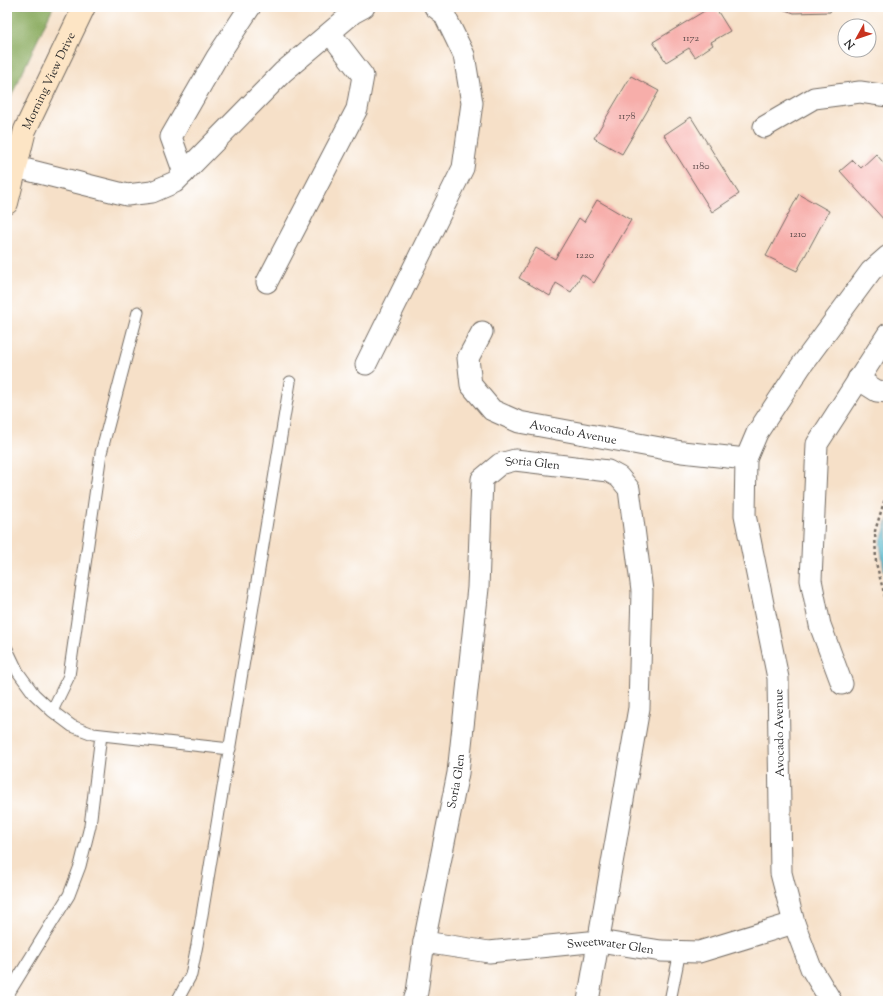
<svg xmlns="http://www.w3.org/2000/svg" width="895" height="1008" font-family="'Sorts Mill Goudy',serif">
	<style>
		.forest { fill: #8aab5f; stroke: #5a6b45 }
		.water { fill: #49b2c7; stroke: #3a6e79 }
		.building { fill: #f7aeaa }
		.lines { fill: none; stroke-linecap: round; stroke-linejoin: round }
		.lane-casing { stroke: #726a62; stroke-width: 13 }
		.street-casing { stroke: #726a62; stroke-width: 23 }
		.secondary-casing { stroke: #726a62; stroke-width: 24 }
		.path { stroke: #726a62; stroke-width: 2.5; stroke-dasharray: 3 3; stroke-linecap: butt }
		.lane { stroke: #fff; stroke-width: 11 }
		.street { stroke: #fff; stroke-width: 21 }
		.secondary { stroke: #fde5c5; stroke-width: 22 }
		.labels { text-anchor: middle; stroke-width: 4; stroke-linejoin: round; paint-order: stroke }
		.number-label { font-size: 10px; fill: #5e4c4b }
		.street-label { font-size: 12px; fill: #2b2b2b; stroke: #fff }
	</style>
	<rect width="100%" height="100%" fill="#fff"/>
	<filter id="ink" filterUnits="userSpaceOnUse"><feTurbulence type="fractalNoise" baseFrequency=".025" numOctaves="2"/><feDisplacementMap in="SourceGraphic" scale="8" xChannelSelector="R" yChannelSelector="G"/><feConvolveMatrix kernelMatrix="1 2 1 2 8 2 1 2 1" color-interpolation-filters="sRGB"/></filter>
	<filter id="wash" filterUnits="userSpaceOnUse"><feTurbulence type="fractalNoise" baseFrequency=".012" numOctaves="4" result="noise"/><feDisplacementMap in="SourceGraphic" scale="16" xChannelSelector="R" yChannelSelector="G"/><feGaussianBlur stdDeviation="0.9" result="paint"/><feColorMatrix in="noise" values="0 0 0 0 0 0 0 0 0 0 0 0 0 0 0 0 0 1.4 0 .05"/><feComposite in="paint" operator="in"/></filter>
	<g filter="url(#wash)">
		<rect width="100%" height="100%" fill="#f6e0c8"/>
		<!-- forest -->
		<path class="forest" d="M7 7H53L7 105Z"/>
		<!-- water -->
		<path class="water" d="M888 519V584L884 570 880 544Z"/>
		<g id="blocks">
			<!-- building -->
			<path class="building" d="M711 7H715L730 31 711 42 713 45 695 57 689 48 666 62 653 42Z
				M776 7H832L830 12 794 13Z
				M631 76 659 91 622 154 594 138Z
				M691 117 739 194 712 212 664 135Z
				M876 154 888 168V218L885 221 840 171 853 160 861 168Z
				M799 194 829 211 797 271 766 256Z
				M597 200 631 220 594 283 582 274 571 292 556 283 550 296 519 278 536 248 555 259 579 218 584 222Z"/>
		</g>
	</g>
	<g filter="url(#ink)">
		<use href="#blocks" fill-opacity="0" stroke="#726a62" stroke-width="1"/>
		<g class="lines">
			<!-- lane casing -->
			<g class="lane-casing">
				<path id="lane" d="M7 649 18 672 34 694 52 711 72 726 93 734 230 749
					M52 711 69 676 101 453 138 312
					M7 996 69 895 80 866 90 826 101 735
					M177 1001 191 975 197 945 290 382
					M670 1001 680 951"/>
			</g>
			<!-- street casing -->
			<g class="street-casing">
				<g id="street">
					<path d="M764 127 814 98 860 92 888 96"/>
					<path d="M16 167 127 195 152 192 175 182 283 72 353 13 364 7"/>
					<path d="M184 173 171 137 217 57 250 7"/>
					<path d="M267 282 357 109 363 76 330 33"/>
					<path id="s1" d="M482 332 468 358 471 385 492 410 519 422 682 452 746 459"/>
					<path d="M366 364 463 168 472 103 464 55 444 14 435 7"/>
					<path d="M858 379 877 391 888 392"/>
					<path d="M842 684 820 625 811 580 817 444 888 334"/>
					<path id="s2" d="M424 942 489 952 599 941 661 951 699 952 794 923"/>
					<path id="s3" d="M414 1001 417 992 424 942 458 773 478 588 482 479 500 464 515 460 608 471 619 477 629 489 642 591 639 708 588 1001"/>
					<path d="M831 1001 811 968 794 923 781 873 778 678 745 515 746 459 757 433 801 366 871 271 888 256"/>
				</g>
			</g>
			<!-- secondary casing -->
			<g class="secondary-casing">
				<g id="secondary">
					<path id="s4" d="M7 203 25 130 84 7"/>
				</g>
			</g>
			<!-- path -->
			<path class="path" d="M888 489 875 531 876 563 888 608"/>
			<!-- lane -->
			<use href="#lane" class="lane"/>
			<!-- street -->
			<use href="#street" class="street"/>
			<!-- secondary -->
			<use href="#secondary" class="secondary"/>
		</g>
	</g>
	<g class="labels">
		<!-- number labels -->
		<g class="number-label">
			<text x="691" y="41">1172</text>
			<text x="627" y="119">1178</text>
			<text x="701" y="169">1180</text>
			<text x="798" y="237">1210</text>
			<text x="585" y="258">1220</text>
		</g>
		<!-- street labels -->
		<g class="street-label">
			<text dy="4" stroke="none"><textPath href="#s4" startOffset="130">Morning View Drive</textPath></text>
			<text dy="4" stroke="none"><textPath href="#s1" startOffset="174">Avocado Avenue</textPath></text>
			<text dy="4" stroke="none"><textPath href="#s3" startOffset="584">Soria Glen</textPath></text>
			<text transform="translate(779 733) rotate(-91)" y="4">Avocado Avenue</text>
			<text dy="4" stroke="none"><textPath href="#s3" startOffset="224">Soria Glen</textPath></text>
			<text dy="4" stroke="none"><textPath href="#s2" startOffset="188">Sweetwater Glen</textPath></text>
		</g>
	</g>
	<!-- margin -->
	<rect width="895" height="1008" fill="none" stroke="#fff" stroke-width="24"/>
	<!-- north arrow -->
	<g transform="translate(857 38) rotate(230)"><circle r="19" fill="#ffffff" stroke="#aaaaaa"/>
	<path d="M0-3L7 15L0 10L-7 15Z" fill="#c8321e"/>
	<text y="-6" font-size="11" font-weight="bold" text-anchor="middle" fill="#2b2b2b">N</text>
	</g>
</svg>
